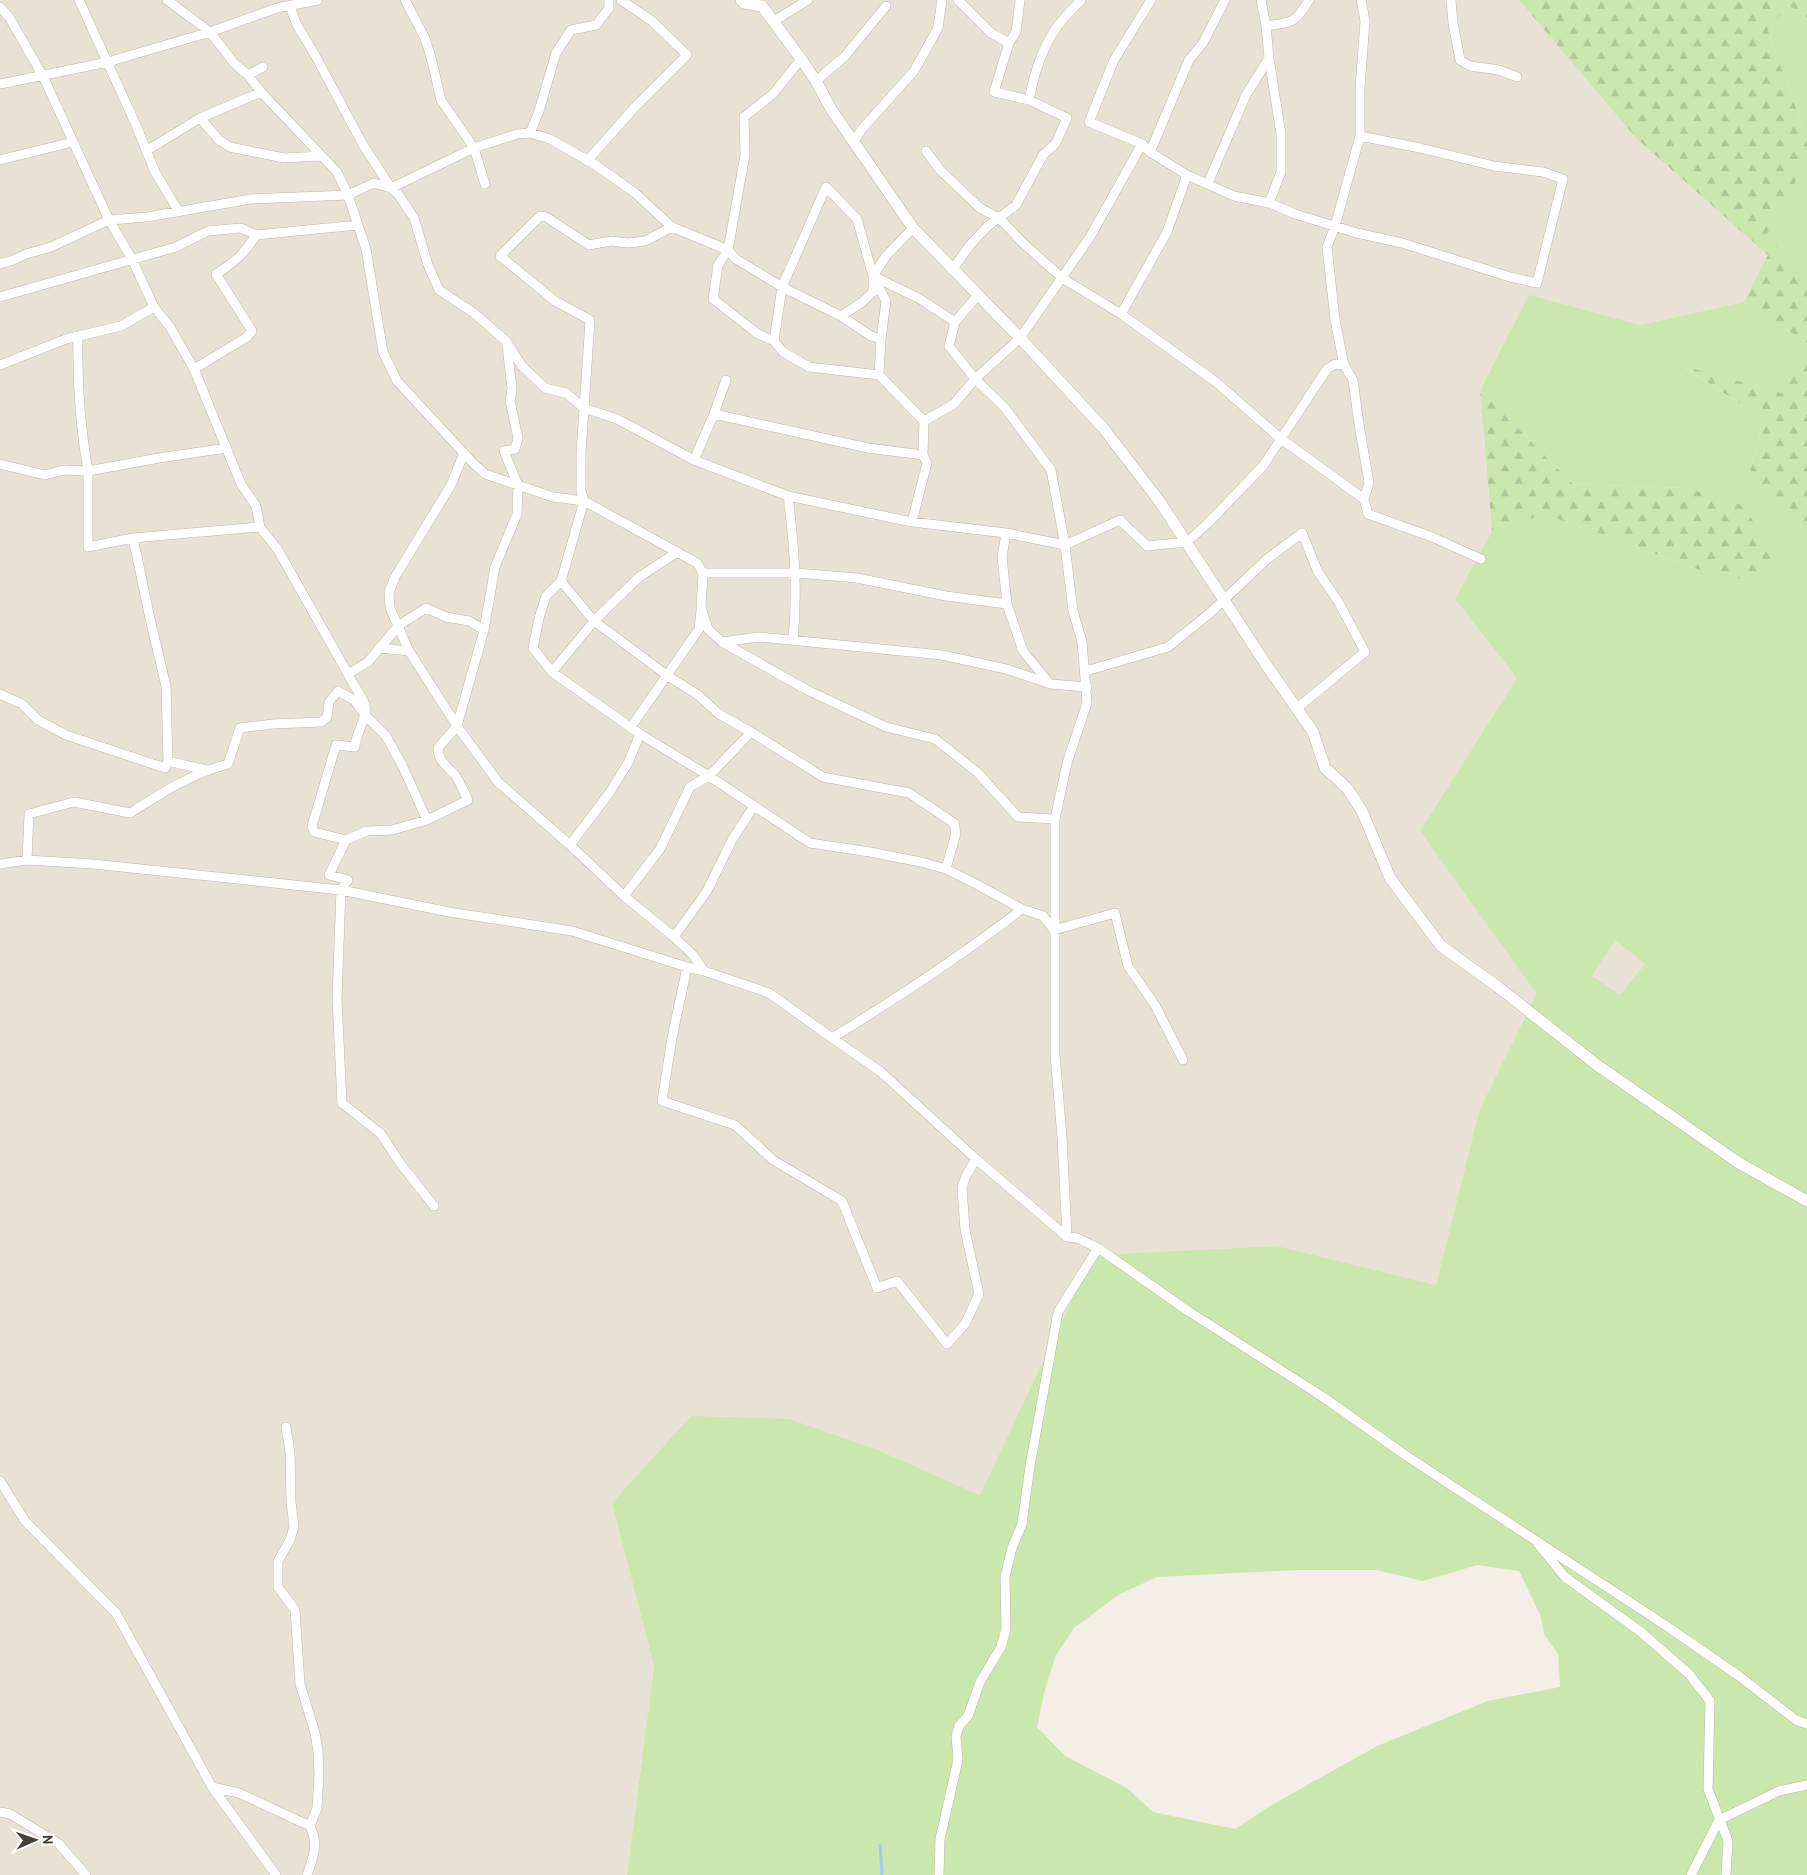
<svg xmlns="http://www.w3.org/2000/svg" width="1807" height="1875" font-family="'PT Sans',sans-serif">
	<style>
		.residential { fill: #e7e2d4 }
		.green { fill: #cae7ae; fill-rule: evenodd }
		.forest { fill: url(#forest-firs) }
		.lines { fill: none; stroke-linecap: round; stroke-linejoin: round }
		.stream { stroke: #a2cbef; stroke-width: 3 }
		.minor-casing { stroke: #beb8a8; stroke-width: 10 }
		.tertiary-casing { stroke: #beb8a8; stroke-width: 12 }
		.minor { stroke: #fff; stroke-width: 9 }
		.tertiary { stroke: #fff; stroke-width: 11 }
	</style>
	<defs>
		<pattern id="forest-firs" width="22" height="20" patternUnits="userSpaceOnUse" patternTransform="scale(1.25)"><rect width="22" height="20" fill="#cae7ae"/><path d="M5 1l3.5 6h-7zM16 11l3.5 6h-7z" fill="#afc796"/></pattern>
	</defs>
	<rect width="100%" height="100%" fill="#f3efe6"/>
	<!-- residential -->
	<path class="residential" d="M0 0H1519L1636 138 1769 255 1744 302 1640 325 1529 296 1480 389 1492 531 1455 599 1517 678 1420 831 1538 994 1479 1111 1436 1285 1277 1246 1093 1255 980 1495 878 1450 612 1503 654 1666 627 1875H0Z
		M1615 940 1645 964 1620 996 1592 976Z"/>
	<!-- green -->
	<path class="green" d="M1788 5 1807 18V138L1768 31Z
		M1807 161V281L1766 234Z
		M1529 295 1640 325 1744 302 1807 343V351L1782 393 1684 367 1763 419 1748 481 1807 531V1875H627L654 1666 612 1503 691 1416 789 1419 878 1450 980 1495 1093 1255 1277 1246 1436 1285 1479 1111 1537 994 1420 831 1517 678 1455 599 1492 531 1544 514 1730 581 1686 488 1573 484 1480 390ZM1615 940 1645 964 1620 995 1592 976ZM1477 1565 1519 1571 1541 1617 1544 1634 1558 1654 1560 1687 1488 1701 1377 1746 1270 1806 1235 1829 1153 1812 1127 1788 1065 1756 1037 1727 1045 1689 1056 1655 1074 1628 1118 1595 1157 1577 1298 1570H1377L1423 1581Z"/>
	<!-- forest -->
	<path class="forest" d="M1519 0H1807V18L1788 5 1768 31 1807 138V161L1767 234 1807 281V343L1744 302 1768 255 1636 138Z
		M1807 351V531L1748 481 1763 419 1683 366 1782 393Z
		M1480 390 1573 484 1686 488 1745 506 1776 566 1730 581 1544 514 1492 531Z"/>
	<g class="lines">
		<!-- stream -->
		<path class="stream" d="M880 1845 882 1875"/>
		<!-- minor casing -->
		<g class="minor-casing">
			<path id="minor" d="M79 0 136 125 155 172 179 212
				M167 0 210 32 234 63 248 75 261 92 337 172 348 195 366 249 383 352 397 381 474 464 485 474 553 497 584 501 697 563 703 573H796L857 578 946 596 1007 604 1002 557 1006 533
				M405 0 425 38 432 61 441 100 474 148 485 184
				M958 0 991 33 1009 43
				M1020 0 1016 32 1009 43 994 92 1029 100
				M1261 0 1266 26 1269 58 1281 134V172L1269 203
				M1451 0 1453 23 1460 60 1470 66 1499 70 1517 77
				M292 5V12L297 25 315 55 362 143 391 188 398 194 414 218 428 265 439 290 474 313 506 341 522 366 545 388 566 393 584 408 617 419 694 460 788 496 912 522 1006 533 1065 545 1120 520 1147 546 1187 542 1207 524 1263 466 1327 369 1335 364 1344 365
				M0 7 9 17 43 76 109 220 132 259 154 307 170 327 194 369 241 484 256 506 260 527 278 550 348 674
				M774 21 808 0
				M1266 26C1292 22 1295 24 1309 0
				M801 59 773 94 744 117 745 155 728 250 718 265 713 299 758 334 774 341 783 352 809 367 879 375
				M248 75 263 67
				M816 81 845 56 886 6
				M0 84 108 62 210 32 277 8 318 0
				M200 118 219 140 230 147 284 158 320 156
				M530 133 539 111 556 53 571 30 596 25 609 8V0
				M1360 136 1335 226 1327 247 1335 320 1344 365 1353 380 1359 424 1369 483 1364 499
				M853 142 862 129 914 71 938 28 942 0
				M1142 144 1089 122 1114 60 1151 0
				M146 151 200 118 261 92
				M926 151 940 170 980 208 999 218 1023 243 1062 278 1121 314 1216 382 1280 438 1364 499 1368 514 1432 537 1481 559
				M1150 152 1189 60 1203 43 1225 0
				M0 160 73 142
				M587 161 635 107 687 55 652 21 621 0
				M1208 183 1246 95 1269 58
				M0 264 13 260 26 254 51 247 109 220 147 217 251 199 348 195 374 183 391 188 474 148 517 134 530 133 550 139 594 164 635 193 672 227
				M952 270 970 245 988 226 1016 205 1043 155 1056 143 1067 118 1029 100C1035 70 1044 40 1065 17 1070 11 1076 6 1081 0
				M977 296 955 322 949 346 975 379 1005 408 1051 470 1065 545 1073 611 1082 642 1087 703 1067 763 1055 819
				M0 297 176 247 208 231 241 228 256 235
				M1121 314 1167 232 1187 175
				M841 316 861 303 873 292V280
				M78 336C77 382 80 426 88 471L159 458 220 449 226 446
				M881 339 886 301 873 276 886 256 913 228
				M774 341 782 287 826 187 857 219 873 276 920 299 955 322
				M0 365 66 339 121 326 154 307
				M194 369 247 337 252 331 216 274C235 262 244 254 256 235L358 225
				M714 414 868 448 923 455 927 463 912 522
				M924 421 954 404 975 379 1020 338 1090 237 1142 144 1150 152 1187 175 1234 196 1269 203 1295 214 1357 233 1402 243 1510 277 1537 283 1563 179 1543 172 1494 166 1420 148 1360 136V88L1365 21 1361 0
				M464 453 451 485 395 577 389 592 390 608 409 651 457 726 498 782 570 845 624 896 674 937 693 955 704 971
				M694 460 714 414 726 380
				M0 464 45 475 64 470 88 471V547L133 538 151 623 166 686 168 761 206 770
				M788 496C794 544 798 591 793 640
				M133 538 260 527
				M703 573 701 607 708 629 722 642 759 637 942 655 1006 669 1051 684 1087 687
				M561 581 594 621 668 676 698 695 719 714 751 732
				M1007 604 1023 651 1050 684
				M484 630 469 621 446 617 426 608 398 626 368 662 348 674C352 683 363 698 365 705 368 718 355 734 355 747L336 745 312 826 314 832 346 840 367 831 392 830 427 820 468 800C464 792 460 782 455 775 447 765 438 762 438 748L457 726 484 630 495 567 517 514 518 485 504 451 515 449 518 438 510 401 512 389 507 345
				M722 642 807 690 886 727 935 739 977 772 1018 817 1055 819V1055L1062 1137 1067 1237
				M379 648 409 651
				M1086 671 1168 647 1210 613 1267 559 1302 533 1318 572 1338 601 1365 652 1296 709
				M552 672 533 648 539 618 546 596 561 581 584 501 581 491V453L590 320 555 301 500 256 540 216 546 217 589 245 611 241 628 243 645 241 672 227 728 250 736 259 782 287 841 316 871 336 881 339 879 375 924 421 923 455
				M0 694 22 704 38 720 66 735 165 768 168 761
				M631 727 699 629 701 610
				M640 734 709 776 810 843 870 852 921 862 946 869 976 884 1022 909 1043 916 1054 930 1115 913 1128 966 1155 1005 1183 1060
				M346 840 329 875 348 880 341 890 337 999 342 1103 381 1134 400 1163 434 1206
				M570 845 610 792 628 763 640 734 552 672 594 621 639 577 676 553
				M27 860 29 814 74 802 130 813C163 792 191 774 228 764L240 728 273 724 321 722 327 717 329 702 338 691 354 700 364 714 386 736 402 765 427 820
				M0 864 27 860 93 864 341 890 449 912 572 931 687 967 704 971 769 993 832 1038 881 1072 976 1159 1067 1237 1077 1238 1098 1248 1188 1311 1323 1397 1408 1457 1665 1625 1739 1676 1796 1720 1807 1724
				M624 896 660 849 690 787 709 776 751 732 823 777 909 793 954 823 956 833 946 869
				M674 937 707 891 732 840 754 806
				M687 967 672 1038 662 1101 735 1125 773 1160 842 1201 877 1288 897 1281 947 1344 965 1324 979 1294 965 1230 962 1187 966 1176 976 1159
				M832 1038C897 998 961 956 1022 909
				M286 1427 290 1452 291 1502 294 1527 290 1540 278 1561V1587L295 1610 300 1684 315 1733 318 1751 319 1775 317 1808 310 1826
				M0 1481 25 1521 116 1613 212 1787 276 1875
				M1538 1544 1565 1577 1641 1632 1689 1674 1710 1701 1708 1789 1728 1841 1726 1875
				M212 1787 239 1793 310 1826C319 1844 313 1858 307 1875
				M0 1812 10 1814 58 1843 86 1875
				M939 1875 940 1839 958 1760 956 1736 959 1726 968 1716 980 1682 1001 1647 1006 1629 1005 1577 1012 1548 1022 1524 1030 1466 1058 1312 1098 1248
				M1691 1875 1719 1820 1779 1791 1807 1785"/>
		</g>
		<!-- tertiary casing -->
		<g class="tertiary-casing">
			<path id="tertiary" d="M741 0 744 3 762 6 801 59 816 81 831 109 913 228 1020 338 1104 429 1160 502 1265 663 1313 732 1325 768 1347 788 1362 811 1390 878 1441 946 1498 987 1597 1065 1739 1163 1807 1201"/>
		</g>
		<!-- minor -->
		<use href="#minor" class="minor"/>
		<!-- tertiary -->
		<use href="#tertiary" class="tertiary"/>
	</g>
	<!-- north arrow -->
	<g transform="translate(35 1840) rotate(88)" stroke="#ffffff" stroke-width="4" paint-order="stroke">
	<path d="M0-4L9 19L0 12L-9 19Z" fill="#454035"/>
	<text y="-8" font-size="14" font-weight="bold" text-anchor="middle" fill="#454035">N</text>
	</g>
</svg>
